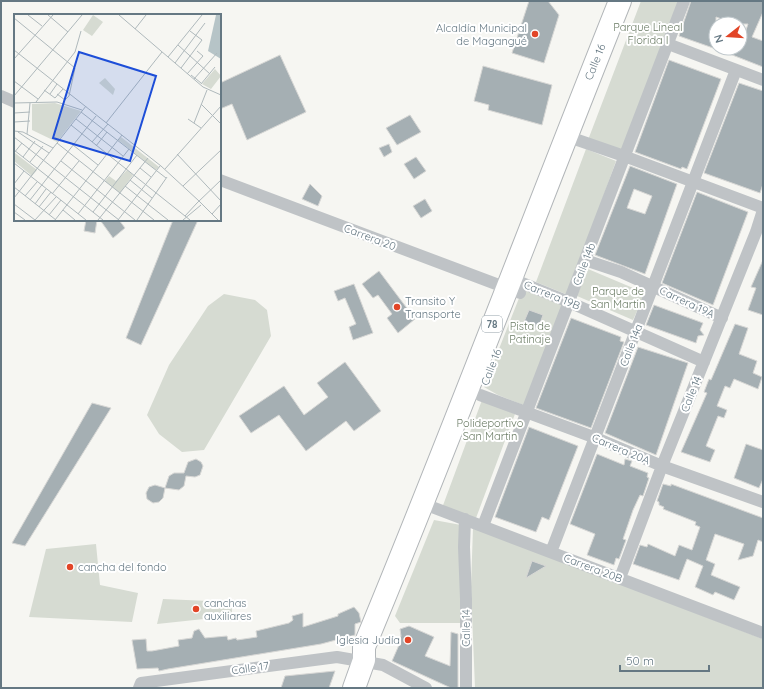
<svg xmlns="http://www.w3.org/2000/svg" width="764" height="689" font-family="Quicksand,sans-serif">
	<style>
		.green { fill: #d6dbd2 }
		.building { fill: #a5afb3; stroke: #d7d7d5; fill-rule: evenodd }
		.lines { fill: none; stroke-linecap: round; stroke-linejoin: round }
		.highway-casing { stroke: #b2b6b9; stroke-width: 24 }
		.street { stroke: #bfc3c6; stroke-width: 12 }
		.highway { stroke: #fff; stroke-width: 22 }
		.poi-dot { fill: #e24527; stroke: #fff; stroke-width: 1.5 }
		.labels { text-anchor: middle; stroke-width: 4; stroke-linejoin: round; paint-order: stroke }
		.shield { fill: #fff; stroke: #93a0a8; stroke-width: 1 }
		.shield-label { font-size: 10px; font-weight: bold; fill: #657883 }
		.park-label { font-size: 11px; fill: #6a7b64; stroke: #fff }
		.poi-label { font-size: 11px; fill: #657883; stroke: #fff; text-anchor: start }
		.street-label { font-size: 11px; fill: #657883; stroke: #fff }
		.inset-road { fill: none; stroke: #afb9bc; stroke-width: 1 }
		.view { fill: #1d4ed8; fill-opacity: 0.15; stroke: #1d4ed8; stroke-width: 2 }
		.inset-edge { fill: none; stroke: #657883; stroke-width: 2 }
	</style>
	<rect width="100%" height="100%" fill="#f6f6f2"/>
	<!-- green -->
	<path class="green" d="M641 1H680L622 151 588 140Z
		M586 149 616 161 568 295 536 282Z
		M588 269 645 293 633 320 577 296Z
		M523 288 566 305 526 406 498 395 484 387Z
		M224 294 255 300 267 310 271 336 204 450 182 452 159 434 147 415 169 365 208 306Z
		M482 400 515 414 476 518 442 508Z
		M434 520 461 525 462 623H400L395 616Z
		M473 527 763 639V688H475L471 587Z
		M96 544 100 585 138 593 132 622 29 617 46 549Z
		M163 599 232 602V616L157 624Z"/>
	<!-- building -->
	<path class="building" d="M529 1H548L559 15 544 63 512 53Z
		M691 1H763V12L752 37 763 41V67L717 49 740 48 748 24H736L716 17V49L679 36Z
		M280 55 306 112 247 140 232 104 220 109V83Z
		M669 60 721 79 687 169 682 167 681 169 635 152Z
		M483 66 552 85 542 125 488 110 489 105 474 101Z
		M739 83 763 91V184L760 193 704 173Z
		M410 115 421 132 397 145 386 128Z
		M389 144 392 152 384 157 379 148Z
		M416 157 426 171 414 179 404 164Z
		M630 166 677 184 645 274 595 255ZM634 189 652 196 645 214 627 208Z
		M310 184 322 196 318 206 302 199Z
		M697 192 748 212 713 305 662 283Z
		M425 199 432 211 421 218 413 206Z
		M86 220H97L95 233 84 231Z
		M100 220H119L125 228 113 238Z
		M173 220H198L141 345 126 338Z
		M763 260V315L748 310 756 288 751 287Z
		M379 271 415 319 398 333 387 318 392 314 378 295 373 298 362 284Z
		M354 284 373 333 353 340 349 327 356 324 345 298 338 301 334 291Z
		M654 305 703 323 700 330 704 335 698 336 696 343 646 325Z
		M529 310 543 315 538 329 523 324Z
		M571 318 621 337 620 341 624 342 591 428 536 408Z
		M735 324 748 328 739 354 757 361 753 373 762 377 758 389 734 379 730 388 725 386 717 406 727 410 724 418 718 416 706 446 715 450 710 462 681 452 707 393 704 392 709 379 711 380Z
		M638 347 688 363 656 455 605 433Z
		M345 362 381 411 354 431 346 421 306 451 279 415 251 433 239 416 284 386 304 415 328 397 317 383Z
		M92 403 111 408 25 546 12 543Z
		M529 427 578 446 549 520 542 517 536 532 495 517Z
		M746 444 763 450V479L759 488 734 478Z
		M597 454 624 465 625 459 632 461 630 466 648 473 647 477 649 478 643 496 640 495 633 510 623 539 626 540 619 559 616 558 614 565 587 555 595 534 570 524Z
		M196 459 201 462 203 466 200 475 195 477 186 476 184 486 179 490 165 488 163 498 159 502 153 503 147 499 146 493 149 487 155 485 165 488 169 476 174 473H184L188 462Z
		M663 484 671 486V484L763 518V542L758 540 753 556 738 560 744 544 715 534 706 560 715 564 711 575 740 587 734 600 715 592 713 595 695 587 703 566 687 559 679 580 633 564 640 545 647 547 648 544 675 556 679 545 692 550 700 527 695 525 696 522 663 509 664 507 659 505V502L657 501Z
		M532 561 546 566 526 578Z
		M354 607 359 613 361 622 355 624V635L321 644 168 669 159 671 158 668 137 669 132 640 146 639 147 651H152L179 646 178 640 192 638 194 631 199 629 205 638 227 636 228 640 236 638 237 640 257 637 256 631 289 623 293 620 292 616 303 613V627L338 616V614Z
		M409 626 434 637 425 656 450 666 451 632 458 634V688H451L392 661 399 645 397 644 401 636 400 629Z
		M335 671 329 688H281L285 676Z"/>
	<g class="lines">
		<!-- highway casing -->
		<g class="highway-casing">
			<path id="highway" d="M354 688 364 660V647C453 433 534 216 620 1"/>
		</g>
		<!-- street -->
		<path class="street" d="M668 44 763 80
			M1 96 15 102
			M566 136 624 156 763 208
			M220 180 520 293
			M585 260 621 272 722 318
			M510 278 569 302 704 362
			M480 395 596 438 662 466 763 502
			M424 504 763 633
			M465 519 464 547 466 599V688
			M483 526 684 1
			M551 552 736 70
			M620 578 662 466 756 232 763 210
			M139 688 141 683 337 657 383 665 426 688"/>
		<!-- highway -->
		<use href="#highway" class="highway"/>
	</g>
	<!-- markers -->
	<g class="poi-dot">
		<circle cx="535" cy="34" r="4"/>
		<circle cx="397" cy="307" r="4"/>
		<circle cx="70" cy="567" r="4"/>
		<circle cx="196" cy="609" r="4"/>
		<circle cx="408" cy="640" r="4"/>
	</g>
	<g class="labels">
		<!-- shield labels -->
		<rect class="shield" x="482" y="316" width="20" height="16" rx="3"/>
		<g class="shield-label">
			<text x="492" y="328">78</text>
		</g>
		<!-- park labels -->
		<g class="park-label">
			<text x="648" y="31">Parque Lineal<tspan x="648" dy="13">Florida I</tspan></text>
			<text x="618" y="295">Parque de<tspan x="618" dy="13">San Martin</tspan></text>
			<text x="530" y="330">Pista de<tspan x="530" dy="13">Patinaje</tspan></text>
			<text x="490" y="427">Polideportivo<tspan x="490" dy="13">San Martin</tspan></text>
		</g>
		<!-- poi labels -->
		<g class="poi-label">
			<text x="527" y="32" text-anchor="end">Alcaldía Municipal<tspan x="527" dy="13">de Magangué</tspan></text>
			<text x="405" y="305">Transito Y<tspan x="405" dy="13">Transporte</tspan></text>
			<text x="78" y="571">cancha del fondo</text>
			<text x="204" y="607">canchas<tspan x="204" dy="13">auxiliares</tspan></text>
			<text x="400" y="644" text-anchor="end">Iglesia Judía</text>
		</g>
		<!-- street labels -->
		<g class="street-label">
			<text transform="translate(595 62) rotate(-68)" y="4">Calle 16</text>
			<text transform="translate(370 237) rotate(21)" y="4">Carrera 20</text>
			<text transform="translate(584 264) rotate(-69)" y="4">Calle 14b</text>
			<text transform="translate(552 295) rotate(22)" y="4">Carrera 19B</text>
			<text transform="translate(687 302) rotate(25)" y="4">Carrera 19A</text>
			<text transform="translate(631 345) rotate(-69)" y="4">Calle 14a</text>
			<text transform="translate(491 367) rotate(-69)" y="4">Calle 16</text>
			<text transform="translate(691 394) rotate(-68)" y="4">Calle 14</text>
			<text transform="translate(621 449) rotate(23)" y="4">Carrera 20A</text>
			<text transform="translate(593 568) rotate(21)" y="4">Carrera 20B</text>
			<text transform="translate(466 628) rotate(-90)" y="4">Calle 14</text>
			<text transform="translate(250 668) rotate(-8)" y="4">Calle 17</text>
		</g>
	</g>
	<!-- overview -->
	<g transform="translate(14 14)">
		<rect width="207" height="207" fill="#f6f6f2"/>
		<path d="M79 1 89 8 78 22 69 16ZM201 55 207 62 197 75 188 70ZM91 64 101 75 99 81 85 69ZM41 89 67 97 43 128 18 116V90ZM107 123 145 153 142 156 104 126ZM1 139 23 156 18 162 0 147ZM113 156 119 161 106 179 91 167 95 162 102 167Z" fill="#d6dbd2"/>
		<path d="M202 1H207V45L194 37Z" fill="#b6c4c7"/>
		<path class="inset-road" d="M14 1 28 12M34 1 54 18M105 1 189 73 207 81M0 4 61 54 55 82 51 86 43 80M121 15 132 1M164 31 196 60M0 36 147 152 185 187M154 43 188 1M0 45 39 1M161 49 191 9M167 54 188 26 176 17M173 60 189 42 183 37M177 61 187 69M180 65 203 39M0 67 24 85M187 70 201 53M30 76 41 84 49 75M36 80 43 70M0 82 68 1M22 88 61 38 67 17M0 89 43 88 68 96M187 90 207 110M67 98 152 164M0 99 16 98M62 105 109 142M174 105 187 114M0 108 16 107M92 109 148 38M180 109 193 76M57 111 176 206M0 117 9 118 39 134M4 118 35 139M13 120 16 89M0 123 105 206M78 128 94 110M43 129 140 206M59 131 84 151M82 132 93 118M0 136 89 206M0 139 8 129M163 140 207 187M9 143 21 127M47 147 121 206M16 148 29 132M0 149 72 206M126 154 137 163M151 155 207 92M116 166 138 184M0 170 10 157M111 172 154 206M169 172 207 136M0 173 42 206M38 180 65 147M11 182 23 168M0 184 72 92M16 186 82 102M185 187 204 206M183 189 207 166M0 190 21 206M21 190 32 175M25 193 37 178M49 196 61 206M0 198 11 206M79 198 123 141M64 200 115 135M198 200 207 190M35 201 47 186M171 202 183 189M21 206 42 183M41 206 108 121M84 206 134 144M104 206 146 152M123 206 153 163M169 206 187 191"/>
		<path class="view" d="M65 38 142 62 116 147 39 124Z"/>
		<rect width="207" height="207" class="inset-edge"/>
	</g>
	<!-- border -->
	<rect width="764" height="689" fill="none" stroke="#657883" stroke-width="4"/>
	<!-- north arrow -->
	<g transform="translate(728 36) rotate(253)"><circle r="19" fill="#ffffff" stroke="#c1c9cd"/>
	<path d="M0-3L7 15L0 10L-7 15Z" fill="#e24527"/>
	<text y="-6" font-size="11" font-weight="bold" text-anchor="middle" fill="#657883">N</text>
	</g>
	<!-- scale -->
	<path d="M620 665v6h89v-6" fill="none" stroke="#657883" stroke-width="2"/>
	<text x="626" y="665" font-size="12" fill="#657883" stroke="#ffffff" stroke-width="3" paint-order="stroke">50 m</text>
</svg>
